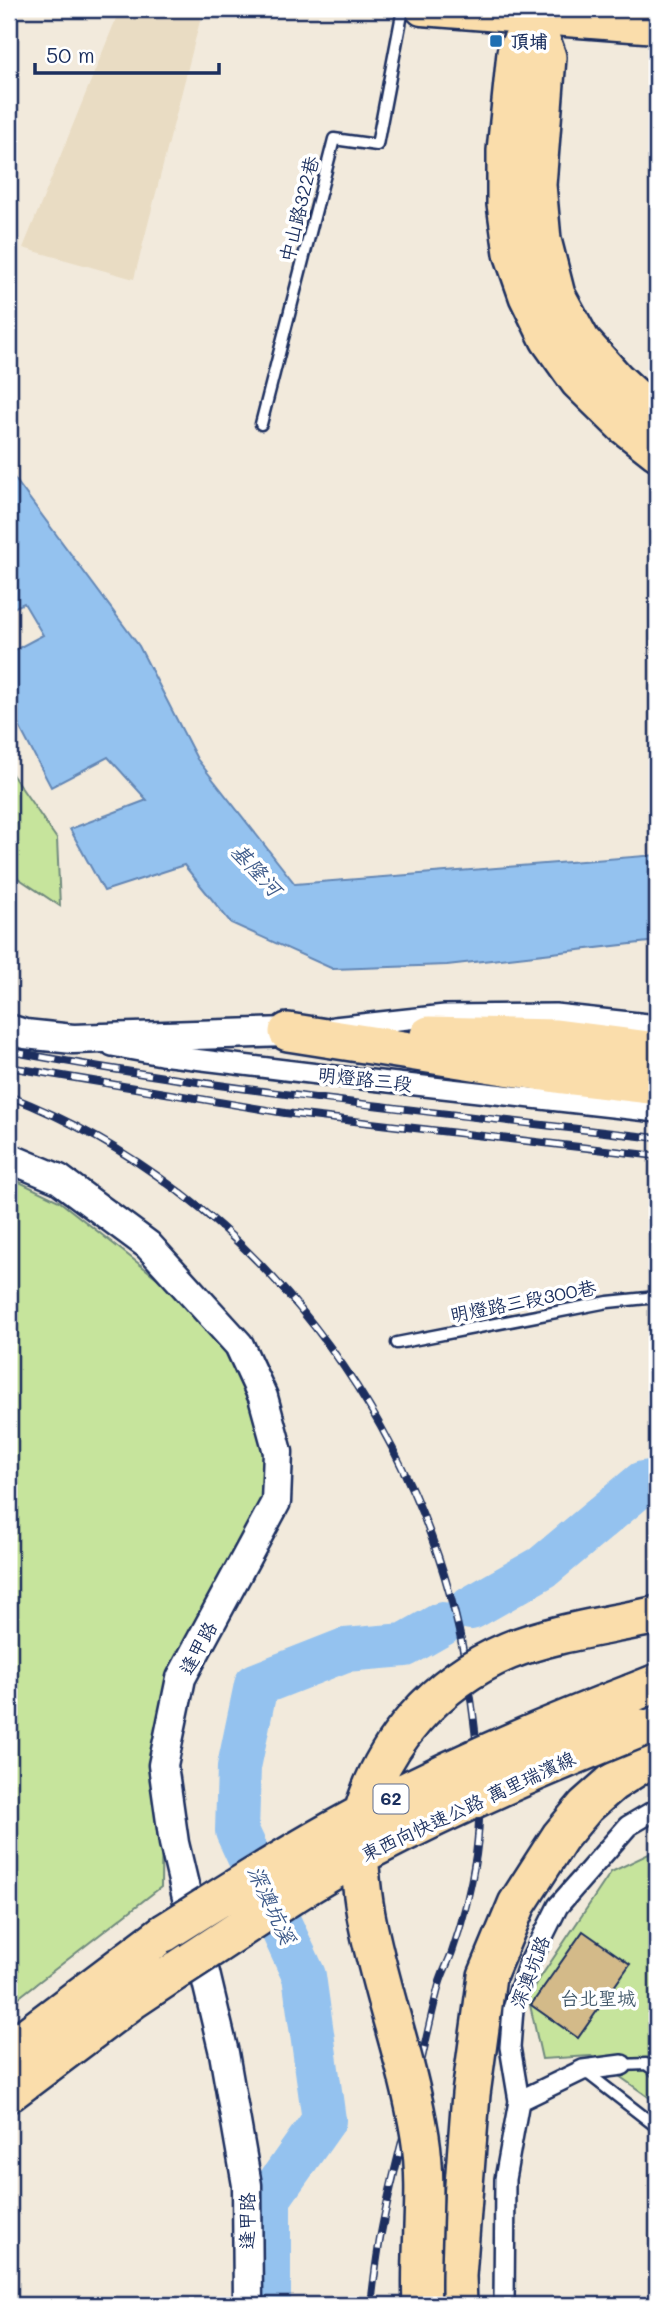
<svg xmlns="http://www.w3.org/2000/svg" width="666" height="2314" font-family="Mali,'LXGW WenKai TC',sans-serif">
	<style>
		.built { fill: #e9dcc3 }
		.green { fill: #c6e49c; stroke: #708a7d; stroke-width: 2 }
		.water { fill: #94c2ef; stroke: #6487b5; stroke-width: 2 }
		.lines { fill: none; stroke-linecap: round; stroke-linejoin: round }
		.river { stroke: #94c2ef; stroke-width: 44 }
		.building { fill: #d3ba89; stroke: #1b2f5e; stroke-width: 2 }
		.lane-casing { stroke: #1b2f5e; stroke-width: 15 }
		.street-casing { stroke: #1b2f5e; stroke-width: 24 }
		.secondary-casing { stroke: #1b2f5e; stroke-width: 33 }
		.primary-casing { stroke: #1b2f5e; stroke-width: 37 }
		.highway-casing { stroke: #1b2f5e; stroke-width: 42 }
		.lane { stroke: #fff; stroke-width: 10 }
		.street { stroke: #fff; stroke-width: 19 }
		.secondary { stroke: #fff; stroke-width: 28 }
		.primary { stroke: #faddab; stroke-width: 32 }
		.highway { stroke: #faddab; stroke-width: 37 }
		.rail-casing { stroke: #1b2f5e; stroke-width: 8 }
		.rail { stroke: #fff; stroke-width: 5; stroke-dasharray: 16; stroke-linecap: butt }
		.highway-bridge-casing { stroke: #1b2f5e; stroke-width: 42; stroke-linecap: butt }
		.highway-bridge { stroke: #faddab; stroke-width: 37 }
		.poi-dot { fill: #1f6fb2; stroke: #fff; stroke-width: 2.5 }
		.labels { text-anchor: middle; stroke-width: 7; stroke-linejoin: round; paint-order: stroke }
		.shield { fill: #fff; stroke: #5f6d8e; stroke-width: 2 }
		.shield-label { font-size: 18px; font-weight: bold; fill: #1b2f5e }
		.poi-label { font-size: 19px; font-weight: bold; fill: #1b2f5e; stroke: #fff; text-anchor: start }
		.street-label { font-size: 19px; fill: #1b2f5e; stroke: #fff }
		.park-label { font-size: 19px; fill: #465c6e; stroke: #fff }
		.water-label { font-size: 21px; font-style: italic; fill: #3f5b8a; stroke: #fff }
	</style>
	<rect width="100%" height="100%" fill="#f2eadc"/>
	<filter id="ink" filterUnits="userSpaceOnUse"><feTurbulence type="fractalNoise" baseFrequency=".0143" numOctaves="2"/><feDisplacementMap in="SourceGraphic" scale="14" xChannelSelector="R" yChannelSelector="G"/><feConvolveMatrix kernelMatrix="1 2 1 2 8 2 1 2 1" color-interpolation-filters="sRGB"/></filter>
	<g filter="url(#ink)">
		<!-- built -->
		<path class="built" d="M120 9H203L134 279 23 248Z"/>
		<!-- green -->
		<path class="green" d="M9 770 57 839 60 906 9 872Z
			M9 1177 59 1201 231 1336 284 1457 163 1731 161 1887 9 2005Z
			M657 1850V2103L591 2056 542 2059 528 1996 611 1872Z"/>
		<!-- water -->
		<path class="water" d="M9 471 139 646 197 759 295 884 657 855V941L447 965 333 969 231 923 184 865 104 891 70 829 147 800 108 757 51 787 9 707V653L43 635 24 603 9 610Z"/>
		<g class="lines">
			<!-- river -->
			<path class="river" d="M471 1608 543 1567 643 1483 657 1481
				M269 2305V2198L324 2120 304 1976 237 1831 239 1767 256 1685 345 1650 405 1645 442 1624"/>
		</g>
		<!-- building -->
		<path class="building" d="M583 1931 630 1964 578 2038 531 2005Z"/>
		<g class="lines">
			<!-- lane casing -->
			<g class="lane-casing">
				<path id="lane" d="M261 424 334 139 377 145 403 9
					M397 1343 608 1302 657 1297
					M622 2065 646 2064 657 2072
					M586 2072 657 2127"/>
			</g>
			<!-- street casing -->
			<g class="street-casing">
				<path id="street" d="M334 1027 445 1015 555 1014 657 1025
					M112 1046 161 1055 326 1075 657 1112
					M519 2101 583 2070 622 2065
					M504 2305 505 2179 519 2101 510 2047 513 2009 528 1966 558 1906 628 1826 657 1809"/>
			</g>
			<!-- secondary casing -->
			<g class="secondary-casing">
				<path id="secondary" d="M9 1029 25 1034 73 1039 288 1032
					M9 1158 59 1179 148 1245 239 1345 263 1397 278 1452 276 1502 181 1678 163 1765 174 1843 224 2053 247 2185 248 2305"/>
			</g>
			<!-- primary casing -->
			<g class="primary-casing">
				<path id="primary" d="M422 9 657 27"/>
			</g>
			<!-- highway casing -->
			<g class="highway-casing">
				<path id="highway" d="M533 17 516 53 506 151V204L513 253 528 296 549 339 579 381 624 425 657 451
					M533 17 547 57 537 185 542 240 556 295 581 341 616 380 657 418
					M288 1032 563 1075 657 1086
					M429 1035 556 1038 657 1051
					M632 1693 657 1683
					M9 2050 164 1933
					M9 2093 134 1999 179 1969
					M458 2305 457 2276 471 2094 487 1976 517 1904 560 1837 586 1806 612 1783 657 1754"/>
			</g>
			<!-- lane -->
			<use href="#lane" class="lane"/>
			<!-- street -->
			<use href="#street" class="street"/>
			<!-- secondary -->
			<use href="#secondary" class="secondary"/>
			<!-- primary -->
			<use href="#primary" class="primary"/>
			<!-- highway -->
			<use href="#highway" class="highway"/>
			<!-- rail casing -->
			<g class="rail-casing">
				<path id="rail" d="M9 1051C223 1091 441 1113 657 1138
					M9 1067 285 1113 657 1156
					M9 1096C252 1190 428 1423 468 1678 477 1738 484 1795 476 1855 471 1888 463 1921 452 1952 448 1963 442 1974 439 1985 430 2019 423 2055 415 2089 404 2135 391 2181 382 2228 377 2253 374 2280 371 2305"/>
			</g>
			<!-- rail -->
			<use href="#rail" class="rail"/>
			<!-- highway-bridge casing -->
			<g class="highway-bridge-casing">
				<path id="highway-bridge" d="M164 1933C223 1896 281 1858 342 1825 435 1773 533 1731 632 1693
					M179 1969C243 1928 306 1883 374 1848 460 1803 550 1765 641 1728
					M422 2305C419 2249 429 2192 420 2136 408 2061 380 1990 366 1915 362 1894 356 1841 361 1820 380 1744 437 1681 508 1651 555 1632 608 1626 657 1615"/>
			</g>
			<!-- highway-bridge -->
			<use href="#highway-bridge" class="highway-bridge"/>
		</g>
	</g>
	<!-- markers -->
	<rect class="poi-dot" x="489" y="34" width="14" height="14" rx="3.5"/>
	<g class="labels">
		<!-- shield labels -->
		<rect class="shield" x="373.5" y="1784.5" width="35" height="29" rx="5"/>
		<g class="shield-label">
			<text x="391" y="1805">62</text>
		</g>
		<!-- poi labels -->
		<g class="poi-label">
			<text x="510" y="48">頂埔</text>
		</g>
		<!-- street labels -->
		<g class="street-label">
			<text transform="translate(299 209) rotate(-76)" y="7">中山路322巷</text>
			<text transform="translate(365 1079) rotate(6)" y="7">明燈路三段</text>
			<text transform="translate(523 1301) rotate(-11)" y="7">明燈路三段300巷</text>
			<text transform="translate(198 1648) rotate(-62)" y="7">逢甲路</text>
			<text transform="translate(468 1806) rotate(-25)" y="7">東西向快速公路 萬里瑞濱線</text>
			<text transform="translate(530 1972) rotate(-69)" y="7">深澳坑路</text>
			<text transform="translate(247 2221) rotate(-90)" y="7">逢甲路</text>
		</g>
		<!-- park labels -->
		<g class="park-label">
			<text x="598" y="2005">台北聖城</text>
		</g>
		<!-- water labels -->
		<g class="water-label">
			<text transform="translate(256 870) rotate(47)" y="7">基隆河</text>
			<text transform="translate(271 1905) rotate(65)" y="7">深澳坑溪</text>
		</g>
	</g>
	<!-- margin -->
	<rect width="666" height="2314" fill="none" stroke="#fff" stroke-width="35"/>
	<rect x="18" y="18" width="631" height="2279" fill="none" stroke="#1b2f5e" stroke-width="2.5" filter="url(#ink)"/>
	<!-- scale -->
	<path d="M35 63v10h184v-10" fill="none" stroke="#1b2f5e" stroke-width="3.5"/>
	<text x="46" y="63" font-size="21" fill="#1b2f5e" stroke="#ffffff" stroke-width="5" paint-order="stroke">50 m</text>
</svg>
